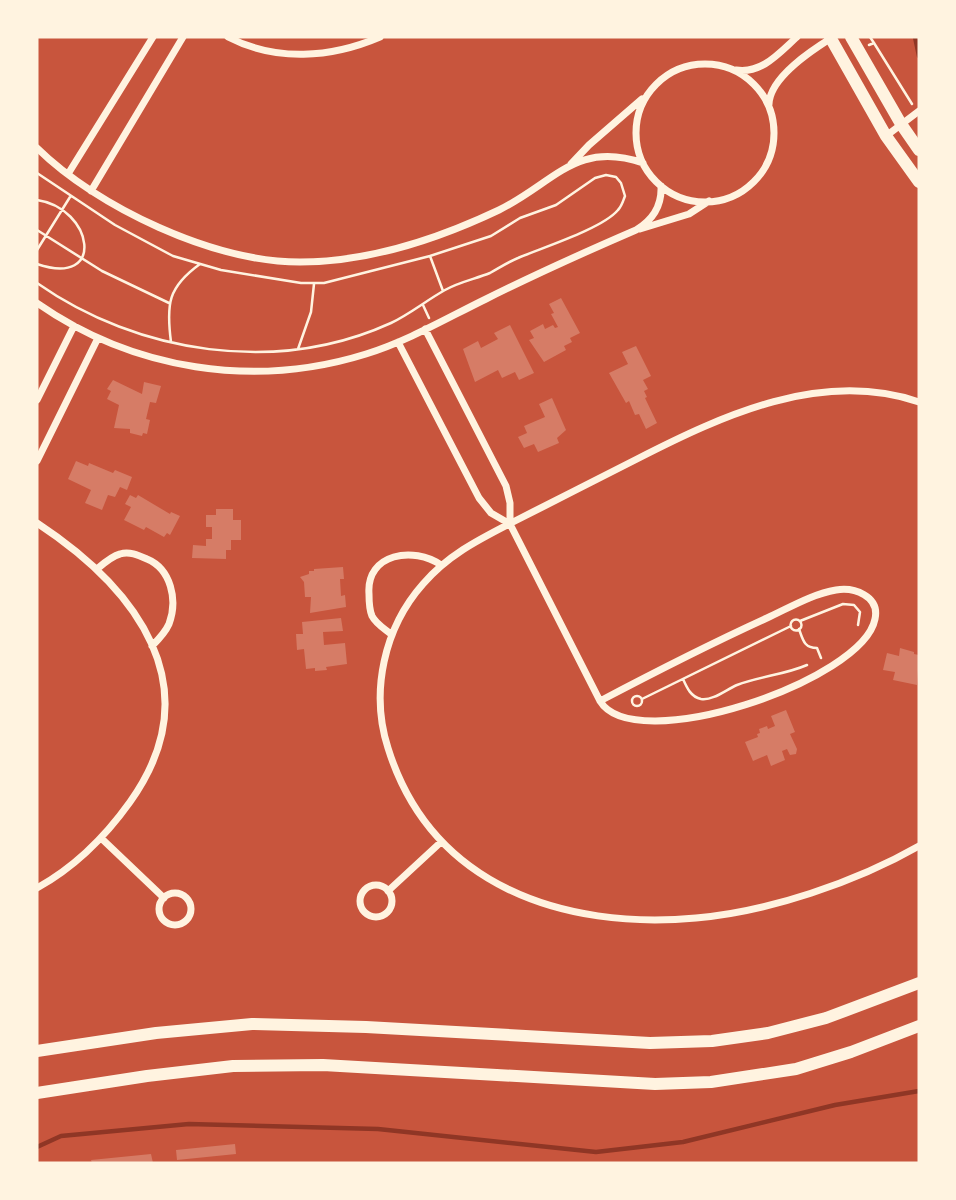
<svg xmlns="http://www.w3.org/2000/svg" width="956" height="1200" font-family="Quicksand,sans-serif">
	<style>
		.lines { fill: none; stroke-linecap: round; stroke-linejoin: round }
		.stream { stroke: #8f3625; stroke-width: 4.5 }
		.building { fill: #d67c66 }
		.path { stroke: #fff3e0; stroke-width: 2.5 }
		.minor { stroke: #fff3e0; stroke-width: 7 }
		.secondary { stroke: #fff3e0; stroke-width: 12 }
	</style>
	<rect width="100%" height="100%" fill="#c8553d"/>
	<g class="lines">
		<!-- stream -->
		<path class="stream" d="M915 37 919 56
			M37 1147 61 1136 189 1124 378 1129 596 1152 683 1142 835 1105 919 1091"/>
	</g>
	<!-- building -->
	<path class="building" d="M561 298 580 333 570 338 572 342 564 346 566 350 544 362 529 340 534 338 530 331 543 324 545 329 553 325 555 328 558 327 551 314 554 313 549 304Z
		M510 325 534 373 519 380 515 372 502 378 498 370 475 382 463 349 478 341 481 348 498 339 494 333Z
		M636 346 651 376 643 380 648 389 644 391 647 397 645 398 657 423 646 429 639 414 635 415 629 401 626 403 609 373 628 364 622 352Z
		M113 380 142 394 144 382 161 386 156 403 150 402 146 419 150 420 147 434 143 433 142 436 130 433V429L114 428 119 405 107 399 111 391 107 389Z
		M552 398 566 430 557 438 559 443 538 452 534 444 524 448 518 437 527 433 524 426 545 417 539 404Z
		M76 461 88 466 89 463 113 473 115 470 132 477 127 490 120 487 115 497 108 495 102 510 85 503 91 490 68 479Z
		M130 495 136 498 138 495 170 514 171 512 180 516 170 535 167 533 164 537 146 527 144 530 124 520 131 507 125 504Z
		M216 509H233V520H241V540H231V550H226V559L192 558 193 545 206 546V539H212V527H206V515H216Z
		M343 567 344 579H340L341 596 345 595 346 607 310 613 311 597H305L304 582 300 577 309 574V571H314V569Z
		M341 618 343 631 323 632 324 645 345 643 347 664 326 667 327 670 315 671V668L306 669 304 649 297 650 296 634H303L302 622Z
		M900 648 914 652V654L919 655 917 685 893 680 895 672 883 670 887 653 899 656Z
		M786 710 795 732 790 734 797 749 796 754 790 755 787 749 782 751 785 760 771 766 767 755 753 761 745 742 758 737 757 734 760 733 759 729 767 726 768 729 775 726 771 716Z
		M235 1144 236 1154 177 1160 176 1150Z
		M151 1154 153 1163H92L91 1160Z"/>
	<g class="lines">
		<!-- path -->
		<path class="path" d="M870 37 874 43
			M869 45 874 43 912 104
			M37 173 115 225 173 256 221 270 301 283H324L430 256 491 236 520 218 556 205 595 178 606 175 616 177 621 183 625 196C623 201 622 206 618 210 602 229 541 248 518 258 508 262 499 268 490 273 475 279 459 282 445 290 427 300 410 314 391 323 277 375 138 354 37 283
			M37 200C93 208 107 288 37 264
			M37 230 102 271 169 303
			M37 250 70 197
			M430 256 443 291
			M423 305 429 318
			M171 342C166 304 168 287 200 264
			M298 349 311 312 314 284
			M790.5 625a5.5 5.5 0 1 1 11 0a5.5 5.5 0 1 1-11 0Z
			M800 621 843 604 854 605 860 612 858 625
			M799 629C803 640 804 648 817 648L821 658
			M683 679C687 688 691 697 701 699 713 701 727 689 737 685 760 676 784 675 807 665
			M632 701a5 5 0 1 1 10 0a5 5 0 1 1-10 0Z
			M642 699 791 626"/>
		<!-- minor -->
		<path class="minor" d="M228 37C276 62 331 58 380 37
			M636 133a69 69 0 1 1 138 0a69 69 0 1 1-138 0Z
			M736 70C762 74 779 53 797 37
			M769 104C770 77 812 50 833 37
			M886 136 919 111
			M37 148C98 208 214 262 300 262 368 262 438 239 499 210 554 183 576 140 643 163
			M571 164 589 145 642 99
			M68 174 153 37
			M91 191 183 37
			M640 229 689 214 709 201
			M37 303C133 370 254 389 366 354 408 341 447 318 486 299 536 274 585 252 636 230 653 220 662 206 661 186
			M425 329 506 486 510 503V524L600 701C634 758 863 681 875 619 880 596 854 587 836 590 812 594 789 608 767 618 710 644 655 672 600 701
			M398 342 479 498 491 513 510 524
			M37 400 74 326
			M919 402C822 369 723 415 637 459 595 480 553 502 511 523 478 540 448 555 423 584 384 628 370 692 388 748 431 886 563 930 696 918 768 912 856 882 919 846
			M37 461 98 338
			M37 523C137 589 212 687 130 802 105 837 75 867 37 888
			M97 569C104 563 112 556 120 554 129 551 138 555 147 559 171 569 178 600 169 624 165 633 158 640 152 646
			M392 635C385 629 376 624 372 616 369 609 369 601 369 594 366 553 414 546 441 565
			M101 838 164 898
			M360 901a16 16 0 1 1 32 0a16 16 0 1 1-32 0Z
			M388 891 441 842
			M159 909a16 16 0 1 1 32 0a16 16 0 1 1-32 0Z"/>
		<!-- secondary -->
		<path class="secondary" d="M830 37 886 136 919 182
			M851 37 901 124 919 150
			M37 1051 156 1033 252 1024 366 1027 650 1043 712 1041 768 1033 826 1018 919 983
			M37 1093 147 1076 233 1066 323 1065 655 1084 711 1082 796 1069 851 1052 919 1026"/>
	</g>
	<!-- border -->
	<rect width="956" height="1200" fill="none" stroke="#fff3e0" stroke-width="77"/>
</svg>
